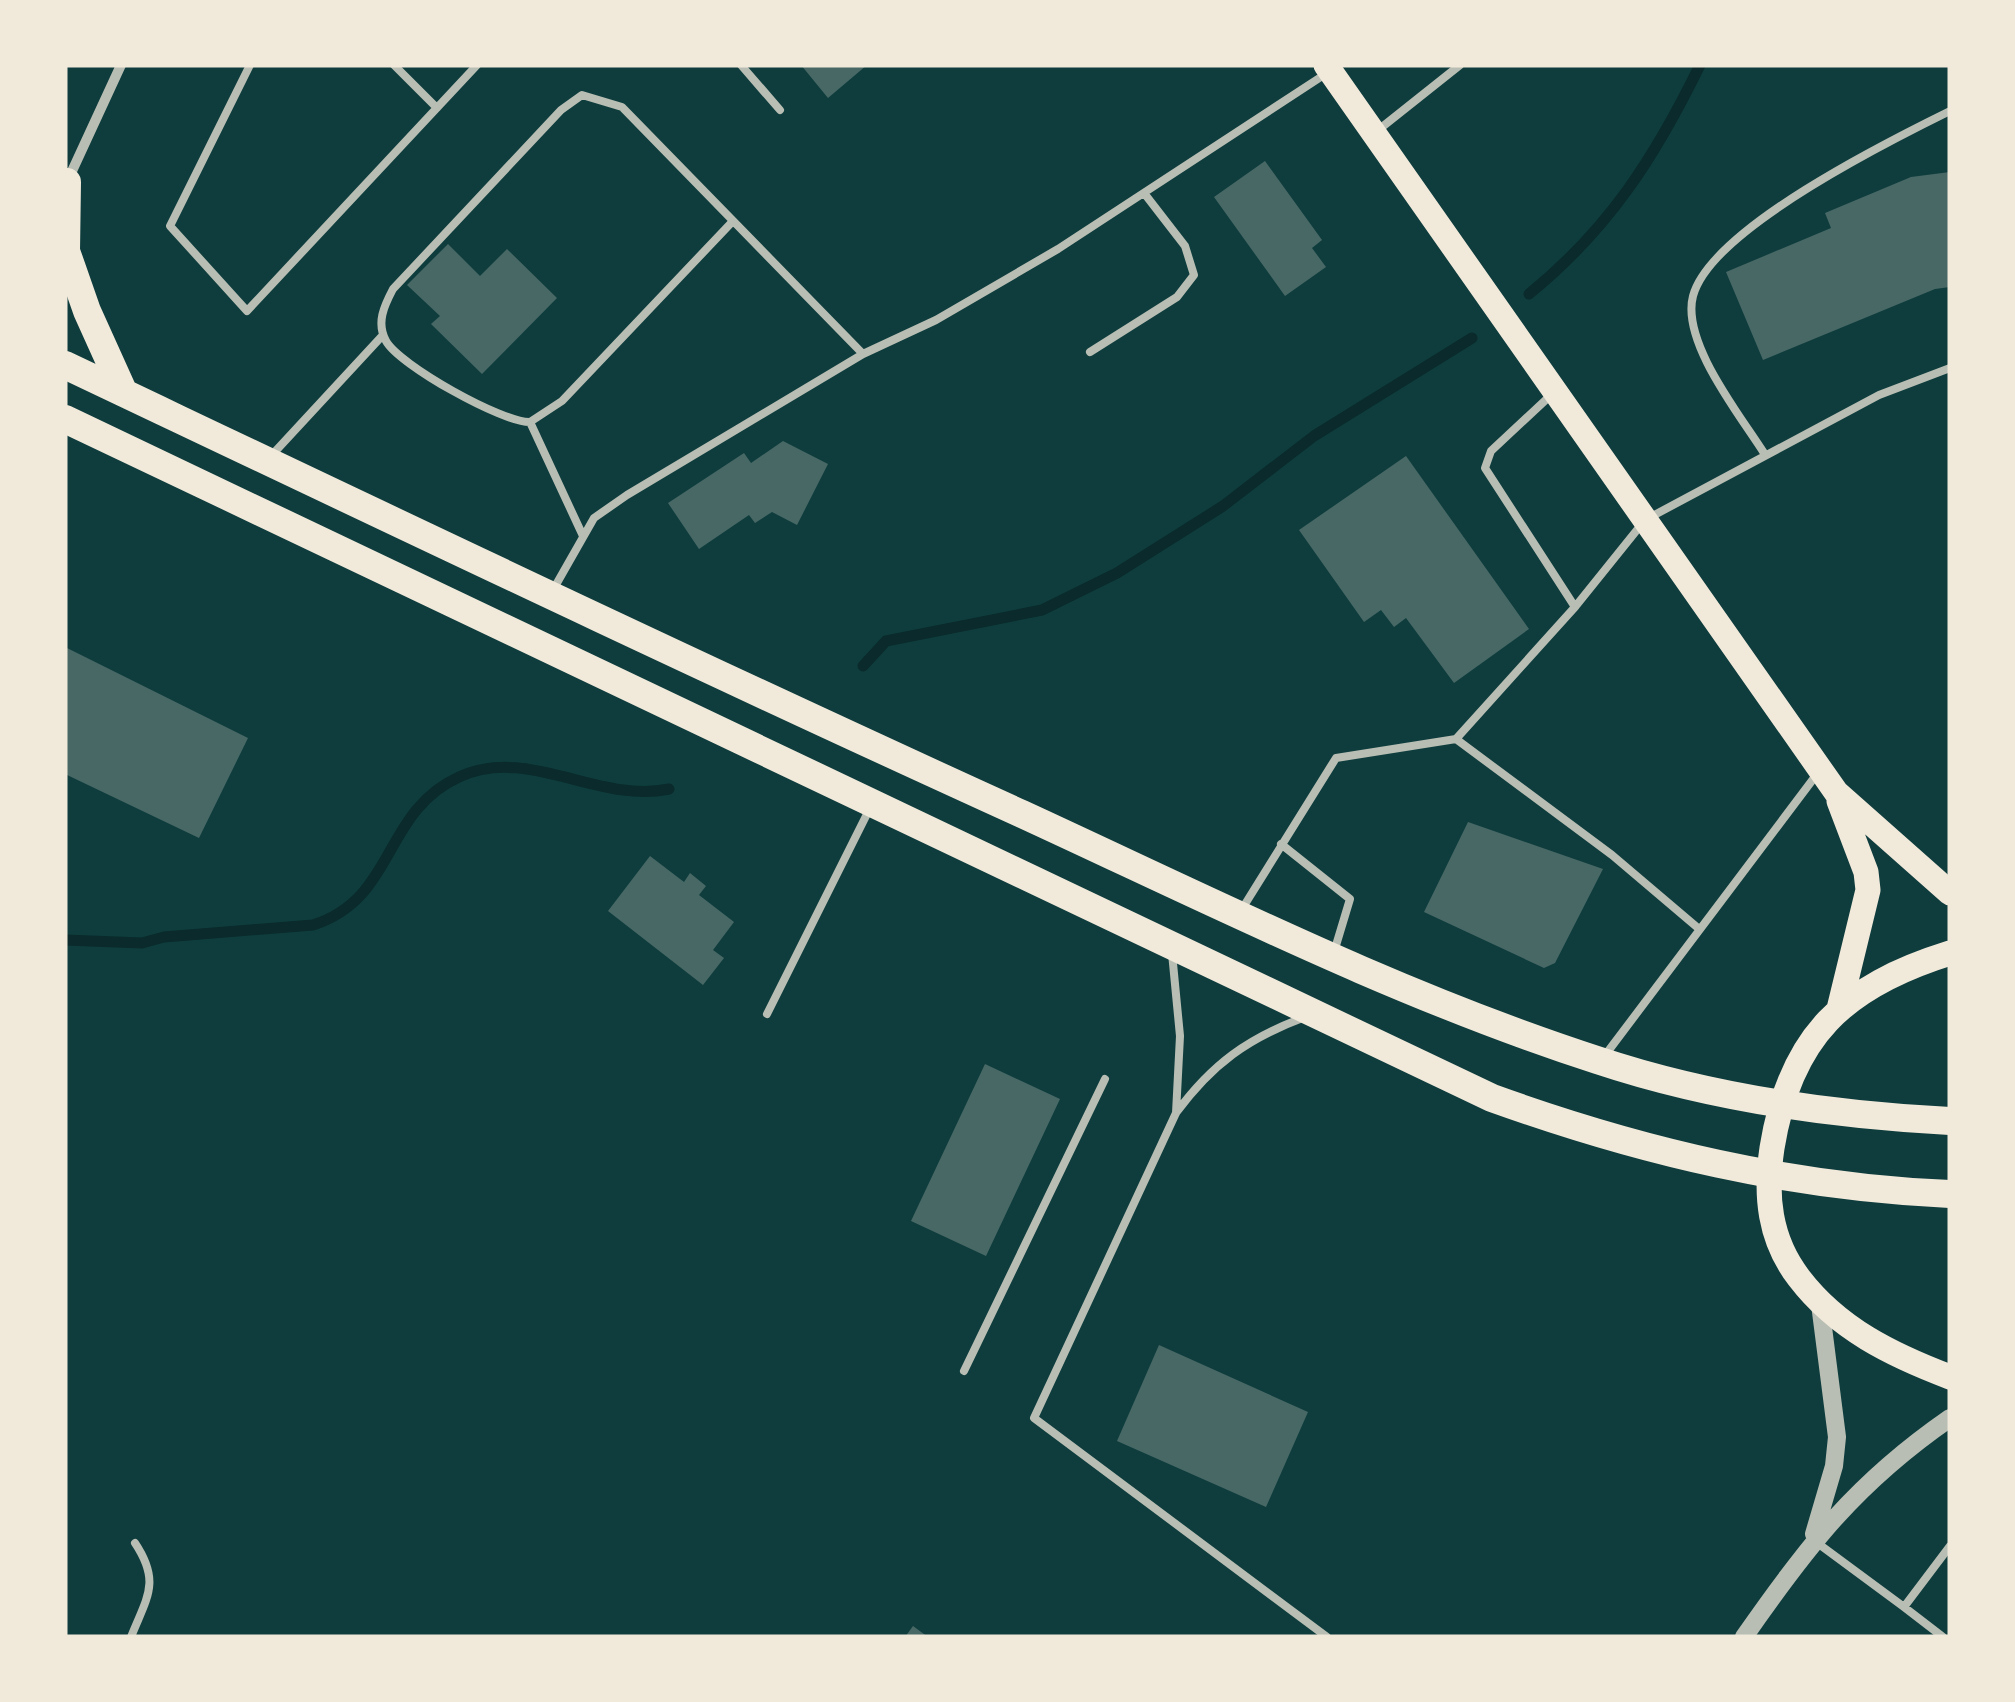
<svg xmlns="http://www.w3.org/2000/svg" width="2015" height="1702" font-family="Mulish,sans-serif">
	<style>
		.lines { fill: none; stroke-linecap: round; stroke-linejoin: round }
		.stream { stroke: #0a2a2b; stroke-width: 11 }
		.building { fill: #486865 }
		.service { stroke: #b8beb3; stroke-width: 8 }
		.minor { stroke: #b8beb3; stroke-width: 10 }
		.tertiary { stroke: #b8beb3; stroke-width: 18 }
		.primary { stroke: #f1e9da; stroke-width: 25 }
		.trunk { stroke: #f1e9da; stroke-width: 28 }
	</style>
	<rect width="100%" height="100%" fill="#0f3d3e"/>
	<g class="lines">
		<!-- stream -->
		<path class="stream" d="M1529 294C1609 229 1655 157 1700 65
			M863 666 886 641 1042 610 1117 573 1223 506 1314 436 1472 338
			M65 940 142 943 164 937 313 925C396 899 382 812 459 777 528 745 598 804 669 789"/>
	</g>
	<!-- building -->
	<path class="building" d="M801 65H867L828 98Z
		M1265 161 1322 240 1312 248 1326 267 1285 296 1214 197Z
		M1950 172V287L1935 289 1763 360 1726 272 1831 228 1825 213 1911 177Z
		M448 244 480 276 507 249 557 298 482 374 431 324 440 316 407 285Z
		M783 441 828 464 797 525 772 512 755 523 749 515 699 549 668 503 744 453 751 463Z
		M1406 456 1529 629 1454 683 1406 618 1394 627 1381 610 1364 622 1299 530Z
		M65 647 248 738 199 838 65 774Z
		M1468 822 1603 869 1555 963 1544 968 1424 912Z
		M650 856 684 882 690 873 706 886 699 895 734 922 713 950 724 958 703 985 608 911Z
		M985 1064 1060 1099 986 1256 911 1221Z
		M1159 1345 1308 1412 1266 1507 1117 1441Z
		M913 1626 928 1637H905Z"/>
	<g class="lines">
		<!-- service -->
		<path class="service" d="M250 65 170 226 247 311 477 65
			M394 65 437 108
			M741 65 780 110
			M1377 131 1460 65
			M733 221 562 401 530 422C503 423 399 365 386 341 376 323 384 306 393 289L561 110 582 95 622 107 863 354
			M1090 352 1177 297 1194 275 1185 246 1144 193
			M1551 395 1491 451 1485 468 1575 607
			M530 422 583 536
			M1764 453C1740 415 1681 342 1693 296 1711 229 1889 141 1950 111
			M271 456 383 335
			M553 590 594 518 627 495 863 354 936 320 1058 249 1327 73
			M1456 739 1612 855 1698 928
			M1281 844 1350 899 1334 952
			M1242 909 1336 758 1456 739 1575 607 1645 520 1879 395 1950 368
			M1172 953 1180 1036 1176 1113
			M767 1014 870 808
			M1305 1017C1248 1038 1212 1064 1176 1113L1034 1418 1327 1637
			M1606 1054 1817 774
			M964 1371 1105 1079
			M1816 1542 1904 1607 1950 1546
			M1904 1607 1943 1637
			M131 1637C147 1597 161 1582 135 1543"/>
		<!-- minor -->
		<path class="minor" d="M67 182 121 65"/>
		<!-- tertiary -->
		<path class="tertiary" d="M1814 1534 1834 1466 1837 1437 1820 1304
			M1744 1637C1808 1545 1856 1483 1950 1418"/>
		<!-- primary -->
		<path class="primary" d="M1326 65 1836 792 1950 893
			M1950 953C1844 986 1790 1036 1772 1148 1765 1195 1769 1239 1799 1278 1838 1329 1892 1355 1950 1377
			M1839 1009 1868 890 1866 872 1839 801"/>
		<!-- trunk -->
		<path class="trunk" d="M67 182 66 251 87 311 124 393
			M65 365C383 516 701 668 1022 814 1211 901 1399 996 1597 1060 1708 1097 1833 1115 1950 1121
			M65 419 1492 1098C1642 1152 1791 1187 1950 1194"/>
	</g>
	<!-- border -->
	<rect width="2015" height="1702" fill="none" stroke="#f1e9da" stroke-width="135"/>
</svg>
